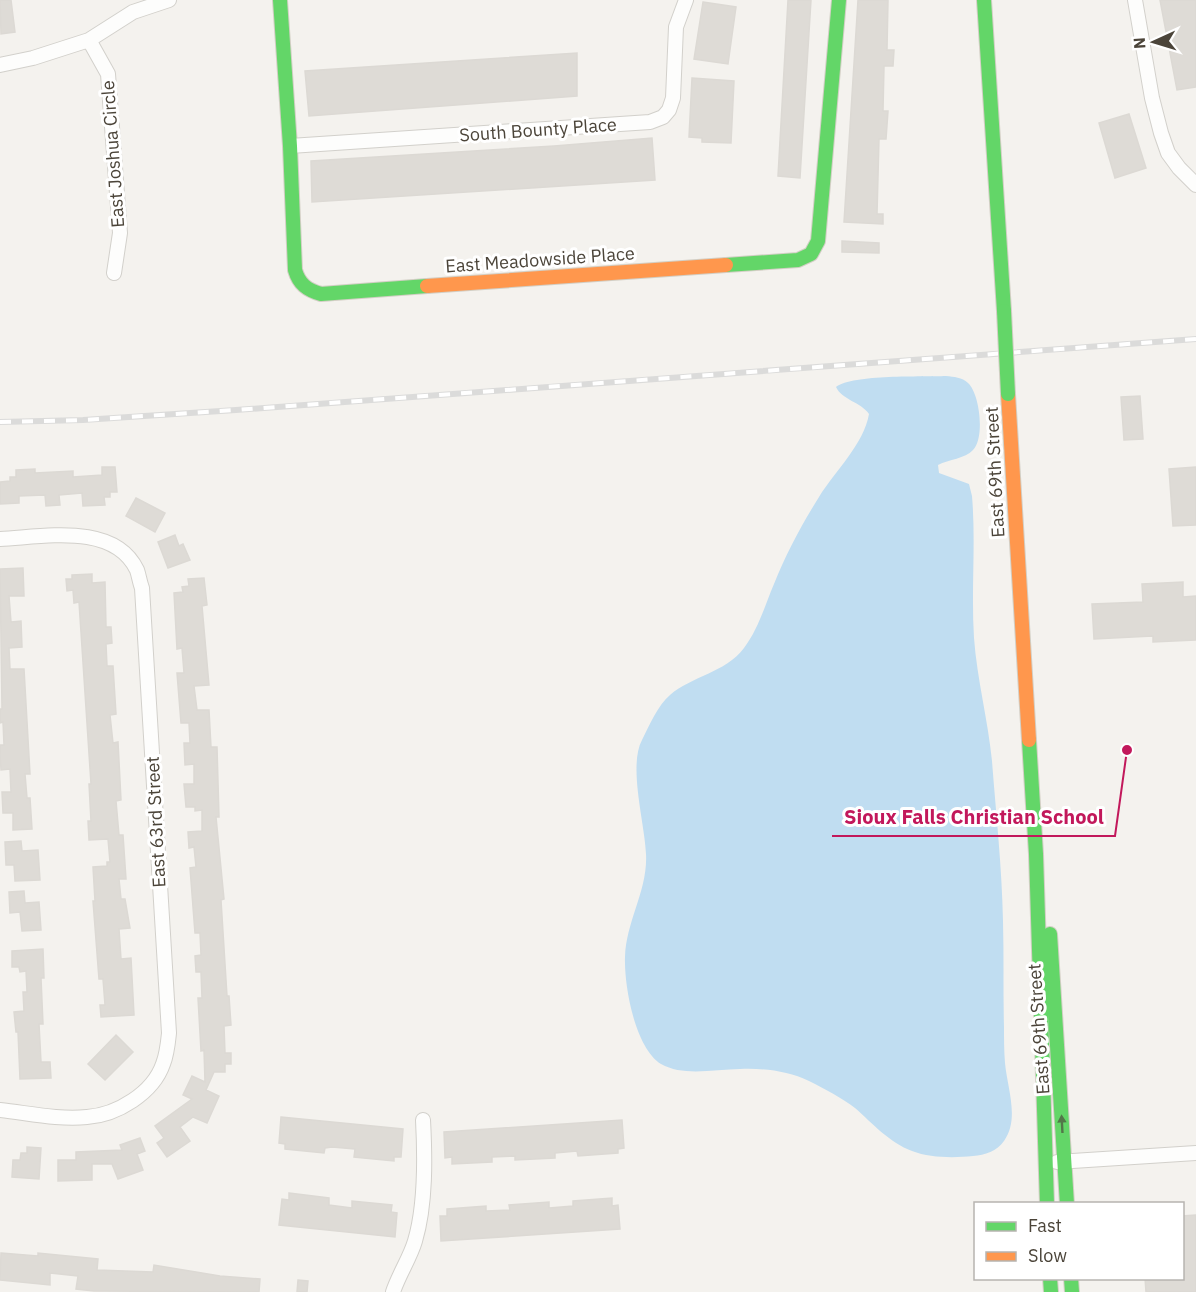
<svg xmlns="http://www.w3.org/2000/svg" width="1196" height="1292" font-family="'IBM Plex Sans',sans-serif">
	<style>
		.water { fill: #c0ddf1 }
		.building { fill: #dedbd6; stroke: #dcd9d4; stroke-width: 1.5 }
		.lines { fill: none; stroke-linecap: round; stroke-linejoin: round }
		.street-casing { stroke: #d2d0cb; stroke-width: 16 }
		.fast-casing { stroke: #d3cfc5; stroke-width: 16 }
		.slow-casing { stroke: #d3cfc5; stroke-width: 16 }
		.street { stroke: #fdfdfc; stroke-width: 14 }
		.fast { stroke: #63d668; stroke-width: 14 }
		.slow { stroke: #ff974d; stroke-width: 14 }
		.rail-casing { stroke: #dbdbda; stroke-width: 6 }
		.rail { stroke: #fff; stroke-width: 4; stroke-dasharray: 11; stroke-linecap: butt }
		.fast-bridge-casing { stroke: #d3cfc5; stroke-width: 16; stroke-linecap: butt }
		.fast-bridge { stroke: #63d668; stroke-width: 14 }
		.oneway { fill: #537749 }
		.labels { text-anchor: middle; stroke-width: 6; stroke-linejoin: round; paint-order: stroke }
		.street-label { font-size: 18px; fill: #4b4439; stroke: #fff }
		.leader { fill: none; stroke: #c2185b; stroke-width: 2 }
		.callout-dot { fill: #c2185b; stroke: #fff; stroke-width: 2 }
		.callout-label { font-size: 20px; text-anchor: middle; font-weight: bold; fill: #c2185b; stroke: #fff; stroke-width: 6; stroke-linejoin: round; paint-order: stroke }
	</style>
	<rect width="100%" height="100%" fill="#f4f2ee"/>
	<!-- water -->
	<path class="water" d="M946 376C954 377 962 377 968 383 980 394 985 438 973 450 965 459 949 459 938 465L939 473 969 484 972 496C976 543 971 590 974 638 977 679 988 720 992 761 996 814 1002 867 1003 921 1004 956 1003 992 1004 1027 1004 1039 1004 1051 1005 1063 1007 1087 1020 1119 1004 1141 997 1151 985 1155 973 1156 954 1158 930 1158 912 1151 890 1143 872 1123 855 1108 842 1098 825 1089 809 1081 788 1071 764 1068 740 1069 715 1069 684 1077 661 1064 635 1048 624 986 625 957 626 921 648 890 646 854 645 824 628 766 642 740 649 726 658 705 670 695 692 676 725 673 744 648 758 630 765 605 774 584 786 554 802 524 819 497 835 471 864 444 869 414 861 402 842 400 836 387 853 374 923 377 946 376Z"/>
	<!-- building -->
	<path class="building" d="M0 0H11L15 32 1 34Z
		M788 0H811L800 178 778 176Z
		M858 0H888L887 50H894L893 66H884L883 111H888L886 139H879L877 214H883V224L844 222Z
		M1160 0H1196V87L1177 90Z
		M703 2 736 7 728 64 694 59Z
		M577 53V96L309 116 305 71Z
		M692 78 734 81 731 143 702 142V138L689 137Z
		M1129 114 1146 168 1115 178 1099 123Z
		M652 138 655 180 312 202 311 161 554 146Z
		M842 241 879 243V253L842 252Z
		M1140 396 1143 439 1124 440 1121 397Z
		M102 467H115L117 492H110V497H104L105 505 83 506 82 493 59 495 60 505 46 506 45 495 19 496V503L0 504V482L10 481V477H16V470L35 469V473L73 471V477L102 475Z
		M1196 467V525L1173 526 1169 469Z
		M136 498 165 513 155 532 126 516Z
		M175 535 179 546 183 544 190 560 168 568 158 542Z
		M23 568 24 596H9L11 622 21 621 22 647 9 648 10 669H24L30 774H25L27 798H30L32 829 13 830V813H3L2 792H11L10 769 1 770 0 753V745H4L3 722 0 723V709H2L0 569Z
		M92 574V583L105 582 106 627H111L112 643 106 644 107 666H113L116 714 110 715 113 743 118 742 121 800 116 801 119 835H123L126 879H119L121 899H125L130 928 119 929 121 959 131 958 134 1015 101 1017 100 1005H105L103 979H99L93 901H95L93 867 107 866V862H110L108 839 89 840 88 821H91L89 784H91L79 602 74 603 73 590 67 591 66 579H72V575Z
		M204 578 207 605 202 606 209 685 194 686 197 710H209L211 747H217L219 817H216L224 899 221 900 227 996H229L231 1025 224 1026 225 1053H231V1064H225V1072H214L206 1090 219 1096 207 1123 193 1117 180 1127 190 1141 167 1157 157 1143 164 1138 155 1126 192 1099 183 1095 192 1076 205 1082 204 1050 201 1051 198 998H202L201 972H196L195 956 201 955 200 933H195L190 868 196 867 194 847 189 848 188 832 202 831V810L195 811V807H186L184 784H194V764L185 765 184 743H190L189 723H181L177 673H184L182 648 177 649 174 593 183 592 182 587 189 586 188 579Z
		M1183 582V597L1196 596V640L1153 642V636L1094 639 1092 604 1143 602 1142 584Z
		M21 841 22 851 38 850 40 880 15 881 14 865H6L5 842Z
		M24 891 25 903 39 902 41 930 22 931 20 912 10 913 9 892Z
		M43 949 44 978H41L43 1024H39L41 1062H50L51 1078 20 1079 18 1032H16L14 1012 24 1011 23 992H27L26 971 20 972 19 967H12V951Z
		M116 1035 133 1052 105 1080 88 1064Z
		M281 1117 403 1129 401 1157H394V1161L354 1157 355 1149 332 1147 325 1148 324 1153 285 1149V1144L279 1143Z
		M622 1120 624 1148 618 1149V1153L578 1156 577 1151 555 1153V1158L515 1160V1156L492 1157V1162L452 1164V1157L445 1158 444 1132Z
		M140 1138 145 1151 137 1154 143 1170 118 1179 112 1164H92V1180L58 1181V1160H76V1152L122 1150 120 1145Z
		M27 1147 41 1148 39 1179 12 1177 13 1160H20L21 1153H27Z
		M289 1193 329 1198V1205L352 1208V1201L392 1205 391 1212 397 1213 395 1237 279 1225 282 1199 289 1200Z
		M612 1198V1206L618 1205 620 1229 441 1241 440 1216H447V1209L486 1206V1211L510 1210 509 1205 549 1202V1208L573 1206V1201Z
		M1196 1215V1292H1146L1145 1278H1182V1216Z
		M1 1253 38 1256V1253L98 1259 97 1270 153 1272 154 1265 220 1276 260 1279 259 1292 94 1291 76 1289 78 1276 50 1273V1285L0 1280Z
		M298 1280 308 1281 307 1292H297Z"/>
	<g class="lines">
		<!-- street casing -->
		<g class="street-casing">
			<path id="street" d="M1135 0 1152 98 1161 133 1168 153 1179 168 1196 185
				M89 40 108 74 120 233 114 273
				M0 65 33 58 89 40 133 12 169 0
				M290 146 650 122 663 117 669 110 673 98 676 27 686 0
				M0 539C43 537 114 522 137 570 139 576 140 583 142 588L169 1033C168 1043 167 1054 163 1064 153 1093 117 1115 87 1117 59 1120 28 1113 0 1110
				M1057 1162 1196 1153
				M393 1292C399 1274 410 1258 415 1241 426 1204 425 1157 423 1120"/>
		</g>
		<!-- fast casing -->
		<g class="fast-casing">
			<path id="fast" d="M280 0 290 146 295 270C299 284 307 290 321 294L427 286
				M984 0 1004 311
				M726 265 798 260 811 254 818 241 839 0
				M1029 740 1036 854 1047 1204
				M1050 934 1067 1204
				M1050 1278 1051 1292
				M1071 1278 1072 1292"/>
		</g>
		<!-- slow casing -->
		<g class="slow-casing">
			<path id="slow" d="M427 286 726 265
				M1008 394 1029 740"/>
		</g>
		<!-- street -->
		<use href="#street" class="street"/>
		<!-- fast -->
		<use href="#fast" class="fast"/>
		<!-- slow -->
		<use href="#slow" class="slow"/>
		<!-- rail casing -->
		<g class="rail-casing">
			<path id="rail" d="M0 422 83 420 236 410 1196 339"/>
		</g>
		<!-- rail -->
		<use href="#rail" class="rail"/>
		<!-- fast-bridge casing -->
		<g class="fast-bridge-casing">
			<path id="fast-bridge" d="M1004 311 1008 394"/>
		</g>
		<!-- fast-bridge -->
		<use href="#fast-bridge" class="fast-bridge"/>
	</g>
	<!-- one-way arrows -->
	<defs><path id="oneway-solid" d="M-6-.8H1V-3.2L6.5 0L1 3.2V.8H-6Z" transform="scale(1.5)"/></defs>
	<use class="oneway" href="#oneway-solid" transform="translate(1062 1124) rotate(-93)"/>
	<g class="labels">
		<!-- street labels -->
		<g class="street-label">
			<text transform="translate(538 130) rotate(-4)" y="6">South Bounty Place</text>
			<text transform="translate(113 154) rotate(-94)" y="6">East Joshua Circle</text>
			<text transform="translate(540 260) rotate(-4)" y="6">East Meadowside Place</text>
			<text transform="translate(995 472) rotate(-93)" y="6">East 69th Street</text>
			<text transform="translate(156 822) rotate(-93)" y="6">East 63rd Street</text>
			<text transform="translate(1039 1029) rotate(-94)" y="6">East 69th Street</text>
		</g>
	</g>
	<!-- callouts -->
	<path class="leader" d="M1127 750L1115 836H832"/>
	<circle class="callout-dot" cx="1127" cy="750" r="6"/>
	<g class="callout-label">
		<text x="974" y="824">Sioux Falls Christian School</text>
	</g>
	<!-- legend -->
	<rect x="974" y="1202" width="210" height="78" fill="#ffffff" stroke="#b7b4b0" stroke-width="1.5"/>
	<rect x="986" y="1222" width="30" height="9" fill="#63d668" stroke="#b7b4b0" stroke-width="1.5"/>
	<text x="1028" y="1232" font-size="18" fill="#4b4439">Fast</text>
	<rect x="986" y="1252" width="30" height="9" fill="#ff974d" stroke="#b7b4b0" stroke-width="1.5"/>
	<text x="1028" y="1262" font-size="18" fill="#4b4439">Slow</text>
	<!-- north arrow -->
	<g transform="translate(1154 42) rotate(266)" stroke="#ffffff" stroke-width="4.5" paint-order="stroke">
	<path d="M0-4.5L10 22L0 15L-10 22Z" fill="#4b4439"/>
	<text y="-9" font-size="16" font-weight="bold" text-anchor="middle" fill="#4b4439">N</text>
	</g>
</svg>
